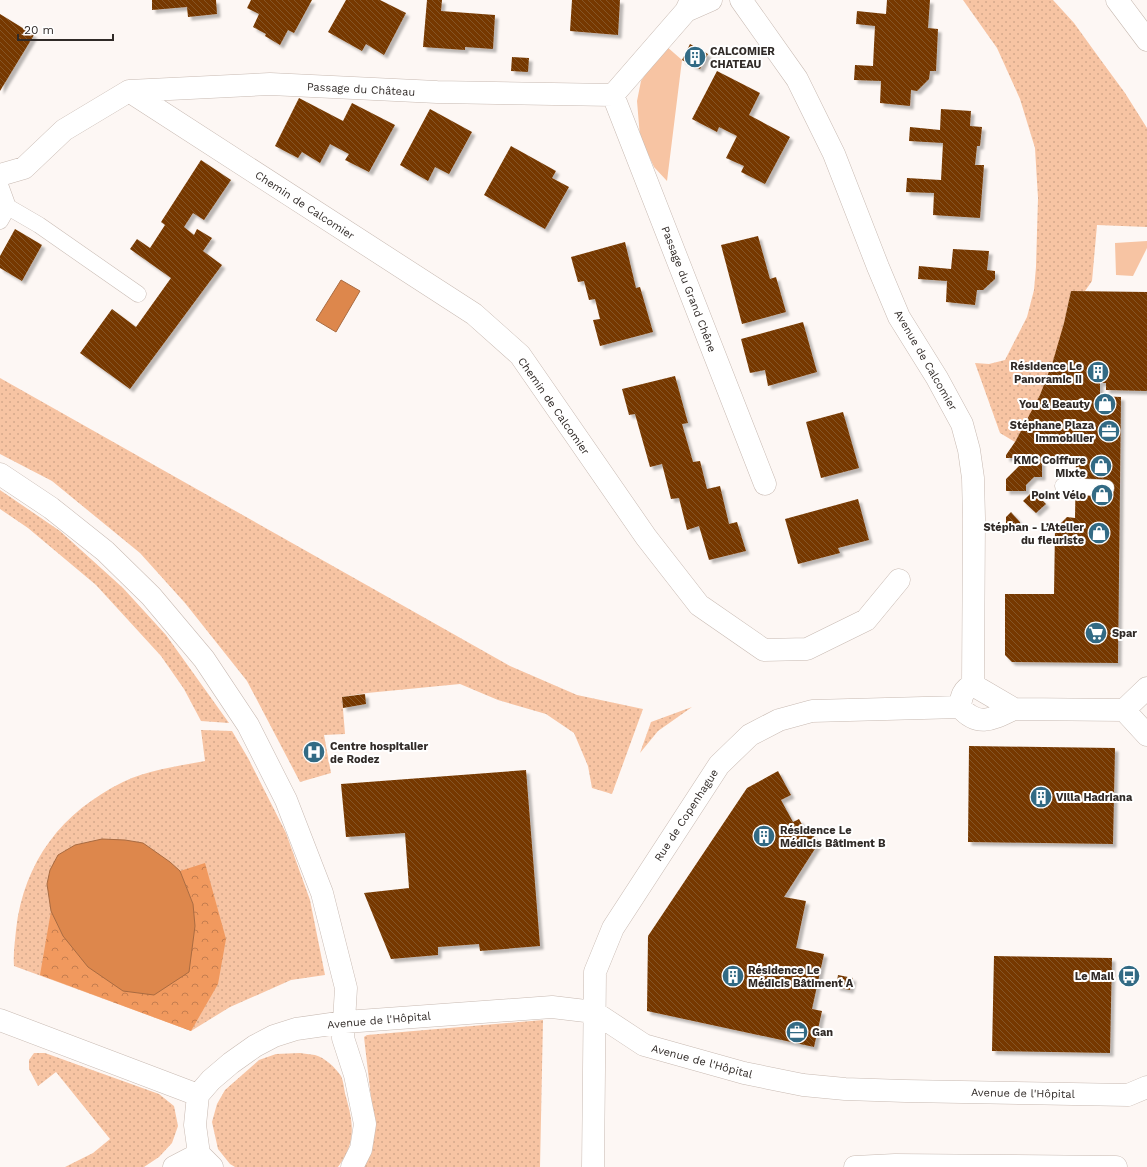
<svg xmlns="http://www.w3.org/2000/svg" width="1147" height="1167" font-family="'Work Sans',sans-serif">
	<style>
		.grass { fill: url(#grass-dots) }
		.forest { fill: url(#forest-crowns) }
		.green { fill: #f7c4a3 }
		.water { fill: #dd874c; stroke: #a96b41 }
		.building { fill: url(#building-back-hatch); filter: url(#shadow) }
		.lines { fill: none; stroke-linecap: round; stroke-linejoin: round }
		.service-casing { stroke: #c8bab2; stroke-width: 17 }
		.minor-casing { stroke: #c8bab2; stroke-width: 23 }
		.secondary-casing { stroke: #c8bab2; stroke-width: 23 }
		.service { stroke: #fff; stroke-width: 16 }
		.minor { stroke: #fff; stroke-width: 22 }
		.secondary { stroke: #fff; stroke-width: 22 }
		.labels { text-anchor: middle; stroke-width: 4; stroke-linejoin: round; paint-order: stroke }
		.poi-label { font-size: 11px; font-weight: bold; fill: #302a27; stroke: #fff; text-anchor: start }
		.street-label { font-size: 11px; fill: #302a27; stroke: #fff }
	</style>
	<defs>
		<pattern id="grass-dots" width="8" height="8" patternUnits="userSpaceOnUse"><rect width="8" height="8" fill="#f7c4a3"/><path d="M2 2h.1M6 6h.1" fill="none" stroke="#d4a98c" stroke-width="1.8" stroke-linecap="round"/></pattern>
		<pattern id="forest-crowns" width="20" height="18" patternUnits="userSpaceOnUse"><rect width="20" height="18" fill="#f1995e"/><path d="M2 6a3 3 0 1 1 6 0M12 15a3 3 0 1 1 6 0" fill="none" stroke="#c47d4e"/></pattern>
		<pattern id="building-back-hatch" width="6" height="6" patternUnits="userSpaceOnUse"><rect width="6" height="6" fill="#763903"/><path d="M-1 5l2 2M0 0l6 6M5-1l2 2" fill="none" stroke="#855428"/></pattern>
		<filter id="shadow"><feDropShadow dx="3.5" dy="3.5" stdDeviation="1" flood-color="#0004"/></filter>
	</defs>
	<rect width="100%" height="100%" fill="#fdf7f4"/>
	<!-- grass -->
	<path class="grass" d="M963 0H1053L1074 23 1100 59 1125 93 1147 128V227L1097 225 1092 281 1085 291H1071C1064 327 1055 362 1040 395 1033 411 1024 426 1015 442L1000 433 975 363 989 364 1005 360 1027 317 1034 290 1036 267 1038 198 1035 148 1020 99 997 48Z
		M0 378 510 666 577 695 643 709 612 794 592 788 588 766 574 733 546 714 498 700 460 684 367 693 342 697 345 734 324 735 331 773 300 782 247 681 185 603 140 553 52 481 0 454Z
		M0 490 60 531 123 588 166 635 229 723 201 721 184 689 161 656 96 585 28 528 0 509Z
		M692 707 658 731 640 753 651 722Z
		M201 730 232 731 248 758 286 833 310 900 325 975 291 980 230 1007 191 1031 14 966C13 954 15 942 16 930 24 861 62 812 123 782 148 770 178 766 205 761Z
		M543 1020 540 1167H363L373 1115 364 1037 367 1035Z
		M34 1053H45L159 1094 174 1106 178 1126 172 1143 159 1157 144 1167H65L93 1153 110 1139 56 1072 38 1086 29 1069V1060Z
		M300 1053C304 1054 310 1054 315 1055 324 1057 336 1068 341 1076 344 1082 344 1091 346 1097 354 1125 356 1143 338 1167H235L230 1164 218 1149 212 1122 217 1104 225 1090 259 1060 276 1054Z"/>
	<!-- forest -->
	<path class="forest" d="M205 863 226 939 218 984 191 1031 40 975 51 911 63 936 193 904 180 871Z"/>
	<!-- green -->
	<path class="green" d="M666 46 682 60 667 181 654 167 640 137 637 101 641 81 655 60Z
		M1147 241V248L1133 276 1116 275 1115 243Z"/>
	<!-- water -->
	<path class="water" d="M341 280 360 291 336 332 316 320Z
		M102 839 125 840 143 843 170 862 180 871 193 904 195 926 189 972 154 995 123 991 88 967 63 936 51 911 47 884 50 870 58 855 75 845Z"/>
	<!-- building -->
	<path class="building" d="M152 0H216L217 14 188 17 187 7 152 10Z
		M251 0H312L294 33 288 30 280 45 265 36 266 34 253 27 259 14 247 8Z
		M346 0H380L406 13 384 55 366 44 362 51 328 32Z
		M427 0H442L441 11 495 15 493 49 465 47V50L423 47Z
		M572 0H620L618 35 570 31Z
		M887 0H930L928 28 938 29 936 71H930L929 79 917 91 911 90 910 106 880 103 881 81 854 80 855 65 873 66 874 45 875 26 856 24 857 11 886 14Z
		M0 14 34 35 0 91Z
		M690 44 708 54 700 69 682 60Z
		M512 57 529 58 528 72 511 71Z
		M717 71 760 93 749 115 790 137 765 184 741 172 744 166 726 158 737 136 719 127 717 132 692 119Z
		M299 98 343 121 352 103 395 125 369 172 345 160 349 154 330 144 320 163 302 152 298 158 275 146Z
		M430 109 472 132 449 174 435 167 428 181 400 165Z
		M941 109 971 111 970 126 982 127 980 146H977L975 165H984L980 218 933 215 934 193 906 192 907 178 941 180 943 143 909 141 910 127 940 130Z
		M511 146 556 171 552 178 569 187 545 229 484 195Z
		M201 160 231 180 204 220 193 213 184 227 194 235 197 229 212 238 203 251 222 265 130 389 80 353 112 309 136 327 171 278 130 249 137 239 150 248 165 225 161 222Z
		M15 229 42 245 22 281 0 268V256Z
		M758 236 770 279 776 277 786 312 742 324 721 245Z
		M625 242 636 288 640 287 653 332 600 346 593 320 600 319 595 299 589 300 584 281 578 282 571 257Z
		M953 249 989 251 987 270 995 271V279L983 290H977L975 305 946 302 947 281 918 279 919 266 951 269Z
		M1071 291 1147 292V391L1106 390V383H1100V396L1121 397 1118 663 1012 662 1005 655V594H1054L1055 529 1067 517 1075 518 1076 459 1042 458V477H1034L1026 485V491H1006V479L1027 458H1006V455L1015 442 1040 395 1053 361 1064 323Z
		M803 322 817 372 768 386 765 370 750 373 741 339Z
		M675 376 688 423 682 424 693 462 700 461 707 489 720 486 729 524 737 522 746 551 709 560 699 526 687 530 679 498 671 499 662 464 650 467 635 414 629 415 622 389Z
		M843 412 859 468 821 478 806 422Z
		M1033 491 1046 504 1036 513 1023 501Z
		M858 499 869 540 838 548 840 553 798 564 785 519Z
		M1011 512 1020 522V527H1006V517Z
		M365 694 366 704 343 708 342 697Z
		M969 746 1115 748 1113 844 968 842Z
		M526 770 540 946 480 951 479 944 438 947V955L391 959 364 893 409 888 405 833 346 837 341 784Z
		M778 771 791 795 781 800 793 822 799 819 805 830 820 841 784 897 806 901 796 948 824 954 812 1009 822 1011 814 1047 647 1011 648 936 747 788Z
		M994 956 1112 958 1110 1053 992 1051Z
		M838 975 853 978 850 990 836 987Z"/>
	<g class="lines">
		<!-- service casing -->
		<g class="service-casing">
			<path id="service" d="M0 185 8 207 0 221
				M8 207 39 225 138 294
				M1063 486 1106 488"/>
		</g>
		<!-- minor casing -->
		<g class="minor-casing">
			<path id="minor" d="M741 0 797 79 834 154 878 267 899 317 937 378 962 424 969 450 973 478 974 518 973 685
				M686 11 711 0
				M129 91 474 314 520 355 646 537 699 605 764 650 807 649 866 620 899 580
				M613 95 765 484
				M0 175 24 168 64 130 129 91 270 84 437 92 613 95 686 11 691 0
				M0 474 51 508 105 551 151 596 204 659 248 725 286 800 322 893 346 988 343 1038 355 1075 365 1124 361 1149 352 1167
				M973 685 1014 709C993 719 978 728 960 707 961 697 963 689 973 685Z
				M1014 709 1124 710 1147 688
				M1124 710 1147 735
				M0 1020 198 1095
				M174 1167 199 1154
				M212 1167 199 1154 195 1125 198 1095 211 1080 231 1063 255 1046 274 1036 296 1029 345 1022 552 1007 594 1012 644 1045 744 1073 803 1085 845 1089 905 1091 1128 1095 1147 1087
				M593 1167 595 972 613 928 719 765 750 735 779 720 812 711 960 707
				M855 1167 895 1165 1116 1167"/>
		</g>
		<!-- secondary casing -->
		<g class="secondary-casing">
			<path id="secondary" d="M1117 0 1147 40"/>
		</g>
		<!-- service -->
		<use href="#service" class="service"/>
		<!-- minor -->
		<use href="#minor" class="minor"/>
		<!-- secondary -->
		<use href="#secondary" class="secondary"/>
	</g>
	<!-- icons -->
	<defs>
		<g id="building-disc" transform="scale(1.15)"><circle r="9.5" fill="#326a84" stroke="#fff"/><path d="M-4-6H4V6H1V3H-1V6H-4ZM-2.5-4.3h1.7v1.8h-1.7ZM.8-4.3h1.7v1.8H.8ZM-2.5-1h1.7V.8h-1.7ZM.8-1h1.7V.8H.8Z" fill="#fff"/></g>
		<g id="shop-disc" transform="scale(1.15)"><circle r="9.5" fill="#326a84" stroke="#fff"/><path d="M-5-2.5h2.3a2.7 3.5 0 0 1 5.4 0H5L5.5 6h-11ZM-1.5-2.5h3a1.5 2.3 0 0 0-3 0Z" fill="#fff"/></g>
		<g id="office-disc" transform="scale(1.15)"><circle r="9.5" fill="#326a84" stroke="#fff"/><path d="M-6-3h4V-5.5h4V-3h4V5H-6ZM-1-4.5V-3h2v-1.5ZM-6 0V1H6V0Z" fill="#fff"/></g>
		<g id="supermarket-disc" transform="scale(1.15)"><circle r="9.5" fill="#326a84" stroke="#fff"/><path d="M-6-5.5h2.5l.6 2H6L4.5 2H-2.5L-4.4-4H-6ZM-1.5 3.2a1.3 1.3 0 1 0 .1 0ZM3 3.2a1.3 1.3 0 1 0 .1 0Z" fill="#fff"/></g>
		<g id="hospital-disc" transform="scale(1.15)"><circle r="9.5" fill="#326a84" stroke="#fff"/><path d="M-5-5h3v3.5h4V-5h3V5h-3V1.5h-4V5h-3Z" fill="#fff"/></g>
		<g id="bus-disc" transform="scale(1.15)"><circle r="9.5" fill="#326a84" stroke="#fff"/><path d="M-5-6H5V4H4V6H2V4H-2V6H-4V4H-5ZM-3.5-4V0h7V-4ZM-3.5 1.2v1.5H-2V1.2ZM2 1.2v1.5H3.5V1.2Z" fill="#fff"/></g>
	</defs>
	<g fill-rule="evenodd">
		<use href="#building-disc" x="695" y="57"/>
		<use href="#building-disc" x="1098" y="372"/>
		<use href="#shop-disc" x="1105" y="404"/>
		<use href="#office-disc" x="1109" y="431"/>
		<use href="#shop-disc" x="1101" y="466"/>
		<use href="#shop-disc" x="1102" y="495"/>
		<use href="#shop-disc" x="1099" y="533"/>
		<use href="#supermarket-disc" x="1096" y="633"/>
		<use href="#hospital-disc" x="314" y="752"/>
		<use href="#building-disc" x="1041" y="797"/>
		<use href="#building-disc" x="764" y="836"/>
		<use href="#building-disc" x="733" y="976"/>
		<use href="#bus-disc" x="1129" y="976"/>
		<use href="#office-disc" x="797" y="1032"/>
	</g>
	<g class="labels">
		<!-- poi labels -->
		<g class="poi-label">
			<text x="710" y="55">CALCOMIER<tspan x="710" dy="13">CHATEAU</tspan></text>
			<text x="1082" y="370" text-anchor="end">Résidence Le<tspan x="1082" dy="13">Panoramic II</tspan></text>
			<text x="1090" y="408" text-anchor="end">You &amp; Beauty</text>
			<text x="1094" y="429" text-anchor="end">Stéphane Plaza<tspan x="1094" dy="13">Immobilier</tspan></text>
			<text x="1086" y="464" text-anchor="end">KMC Coiffure<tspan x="1086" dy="13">Mixte</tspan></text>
			<text x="1086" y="499" text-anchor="end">Point Vélo</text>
			<text x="1084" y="531" text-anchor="end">Stéphan - L’Atelier<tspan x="1084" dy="13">du fleuriste</tspan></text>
			<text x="1112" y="637">Spar</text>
			<text x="330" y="750">Centre hospitalier<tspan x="330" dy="13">de Rodez</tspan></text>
			<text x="1056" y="801">Villa Hadriana</text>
			<text x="780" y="834">Résidence Le<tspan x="780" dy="13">Médicis Bâtiment B</tspan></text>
			<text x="748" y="974">Résidence Le<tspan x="748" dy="13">Médicis Bâtiment A</tspan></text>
			<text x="1114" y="980" text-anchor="end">Le Mail</text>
			<text x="812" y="1036">Gan</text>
		</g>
		<!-- street labels -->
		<g class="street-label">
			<text transform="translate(361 89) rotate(3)" y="4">Passage du Château</text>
			<text transform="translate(305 205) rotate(33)" y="4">Chemin de Calcomier</text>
			<text transform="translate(689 289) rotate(69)" y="4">Passage du Grand Chêne</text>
			<text transform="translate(926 360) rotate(60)" y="4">Avenue de Calcomier</text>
			<text transform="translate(554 406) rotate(55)" y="4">Chemin de Calcomier</text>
			<text transform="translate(686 815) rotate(-57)" y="4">Rue de Copenhague</text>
			<text transform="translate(379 1020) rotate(-5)" y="4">Avenue de l'Hôpital</text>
			<text transform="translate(702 1061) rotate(15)" y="4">Avenue de l'Hôpital</text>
			<text transform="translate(1023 1093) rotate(1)" y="4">Avenue de l'Hôpital</text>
		</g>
	</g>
	<!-- scale -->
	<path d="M18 34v6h95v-6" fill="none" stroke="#302a27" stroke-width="2"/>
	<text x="24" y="34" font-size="12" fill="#302a27" stroke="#ffffff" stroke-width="3" paint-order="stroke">20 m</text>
</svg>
